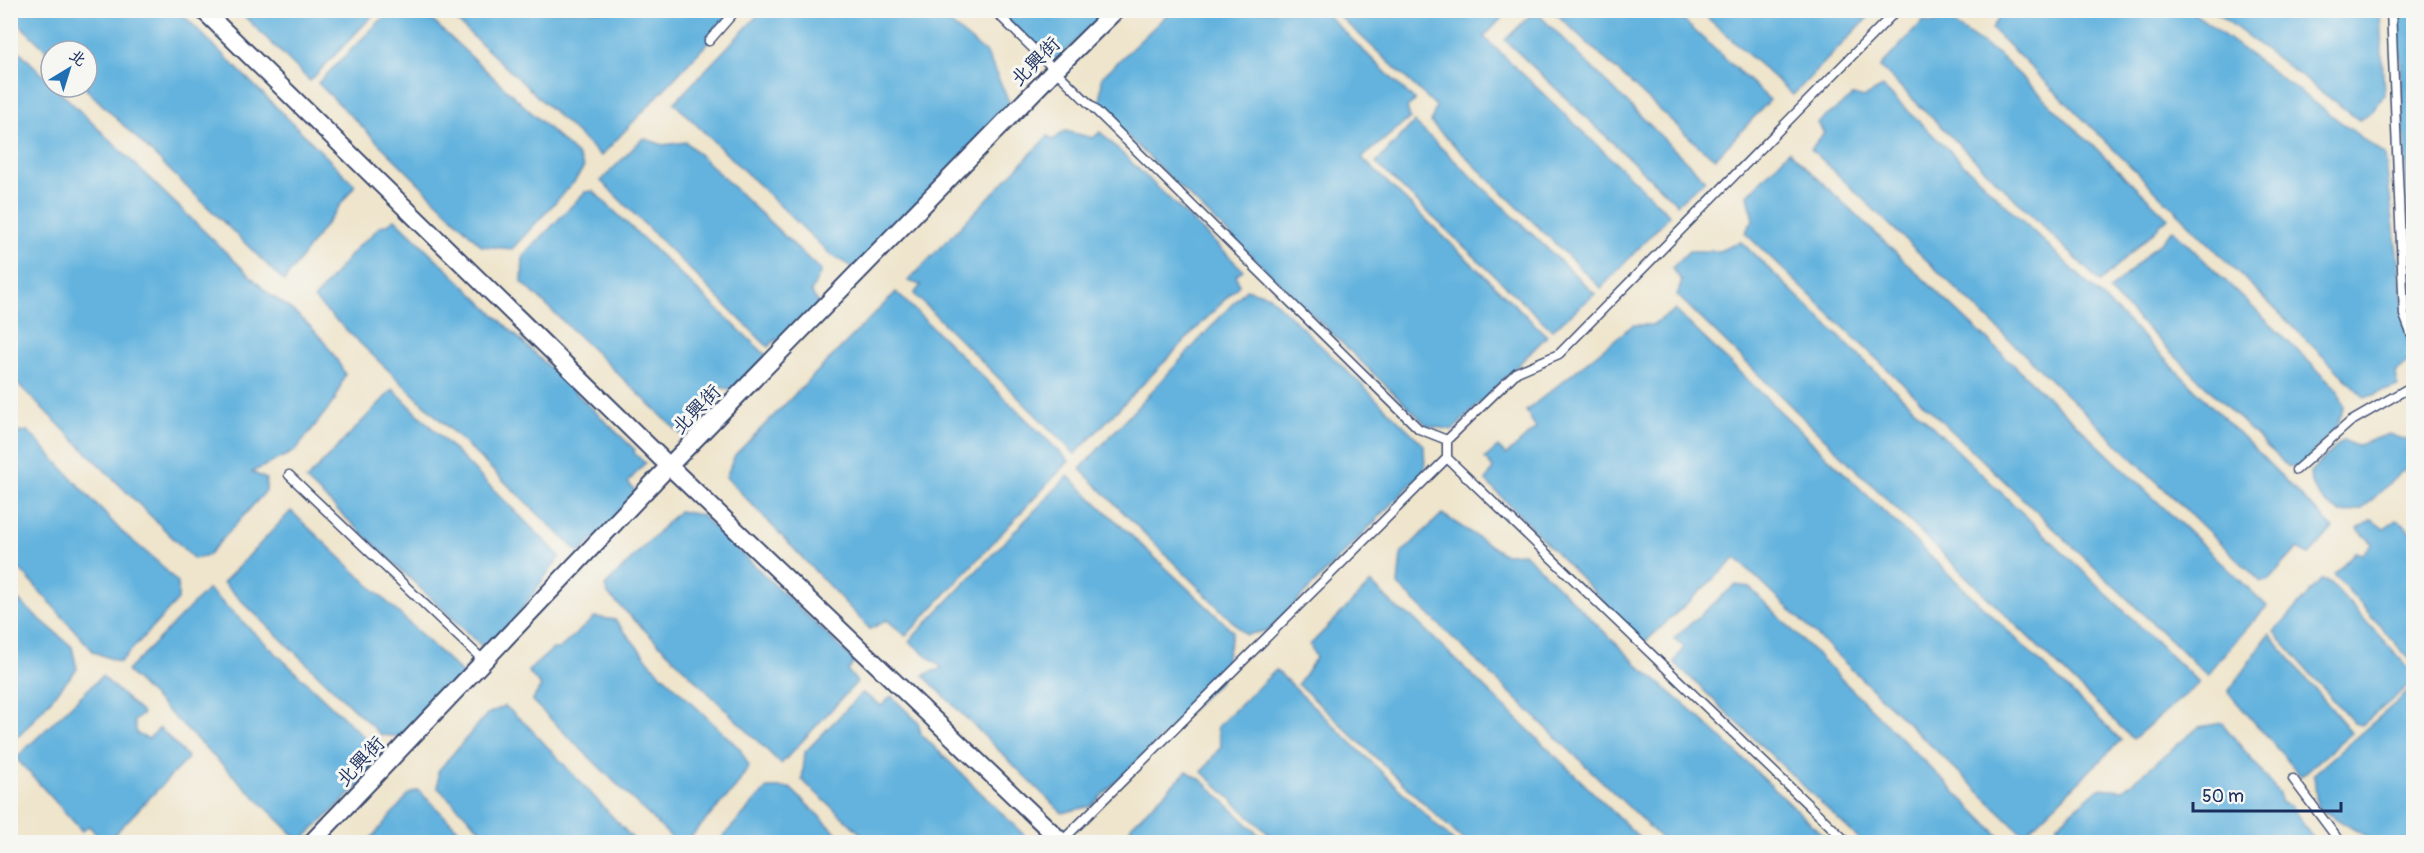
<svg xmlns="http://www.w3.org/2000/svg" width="2424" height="853" font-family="Pangolin,'LXGW WenKai TC',sans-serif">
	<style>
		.water { fill: #63b3de; stroke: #3f719e; stroke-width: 1.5 }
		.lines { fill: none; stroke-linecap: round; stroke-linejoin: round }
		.lane-casing { stroke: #3b4a6e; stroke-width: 11 }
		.street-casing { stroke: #3b4a6e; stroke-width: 20 }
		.lane { stroke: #fff; stroke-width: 8 }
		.street { stroke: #fff; stroke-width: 16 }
		.labels { text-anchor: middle; stroke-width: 6; stroke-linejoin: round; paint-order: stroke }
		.street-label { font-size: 20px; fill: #1b2f5e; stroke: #f6f6f2 }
	</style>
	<rect width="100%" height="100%" fill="#f6f6f2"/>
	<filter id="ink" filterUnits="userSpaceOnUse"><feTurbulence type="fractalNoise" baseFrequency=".0167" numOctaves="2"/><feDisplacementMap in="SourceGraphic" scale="12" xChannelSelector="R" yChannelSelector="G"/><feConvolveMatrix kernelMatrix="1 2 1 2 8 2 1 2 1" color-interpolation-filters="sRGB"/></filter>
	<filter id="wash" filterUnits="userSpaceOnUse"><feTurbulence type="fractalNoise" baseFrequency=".008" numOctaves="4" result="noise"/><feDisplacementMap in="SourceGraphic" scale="24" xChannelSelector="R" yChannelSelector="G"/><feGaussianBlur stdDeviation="1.35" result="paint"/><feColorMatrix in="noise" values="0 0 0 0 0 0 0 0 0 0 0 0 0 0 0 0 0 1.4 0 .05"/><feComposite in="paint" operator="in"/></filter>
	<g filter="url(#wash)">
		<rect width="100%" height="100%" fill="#efe5cc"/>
		<!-- water -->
		<path class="water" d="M17 10 179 11 355 185 284 281 84 87H87V51H51V55L11 16Z
			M391 10 422 11 577 155 584 167 574 182 512 249 482 246 318 83Z
			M934 10 987 54 1012 108 854 268 831 255 674 103 762 11Z
			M239 11H377L310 81Z
			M446 11H738L601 156Z
			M997 11H1109L1052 64Z
			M1171 11H1323L1415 101 1407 107 1410 118 1362 158 1547 336 1453 430 1428 426 1100 110 1102 77Z
			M1334 11H1508L1484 37 1670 215 1601 288 1431 123 1436 106Z
			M1535 11 1705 180 1677 204 1505 40Z
			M1553 11H1673L1770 100 1716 158 1702 149Z
			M1700 11H1874L1793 95Z
			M2002 11H2191L2385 155 2410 359 2396 373 2398 386 2365 398 1992 29Z
			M2214 11H2380L2384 95 2372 112 2359 120Z
			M2398 11H2413V310Z
			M1946 19 1998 54 2168 218 2100 282 1880 67 1923 21 1933 23Z
			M11 43 51 83V87H55L269 294C304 317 325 337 345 374L335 400 295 451 252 472 266 479V491L208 555 194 559 11 377Z
			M1883 87 2133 327 2333 528 2309 555 2297 549 2269 580 2261 582 1811 149 1824 133 1818 123 1854 95 1863 98Z
			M1414 122 1595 294 1552 330 1376 163Z
			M1065 131 1093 138 1100 132 1243 270 1236 275 1239 285 1075 454 914 294 921 285 908 281 1048 136 1053 140Z
			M643 138 663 145 686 142 821 271 811 292 822 308 782 346 776 339 768 347 601 181Z
			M1789 151 2267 606 2215 664 2208 676 1745 233 1753 220 1748 195Z
			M593 191 770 359 741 391 718 387 686 439 522 282 523 256 585 192Z
			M395 219 635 450 634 453 645 463 628 482 640 497 579 553 314 299 358 246 370 237 380 226 386 225Z
			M2173 230 2337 389 2344 406 2337 426 2300 467 2287 466 2109 291Z
			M1741 242 2199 683 2133 739 1677 295 1682 281 1672 268 1689 251H1719Z
			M1246 289 1269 296 1424 445 1425 470 1269 630 1246 635 1080 469Z
			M896 292 1069 461 906 636 887 620 870 629 726 477 735 455Z
			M1675 310 2121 740 2024 835 1736 558 1644 643 1486 481 1493 468 1485 458 1498 447 1506 455 1536 428 1526 411 1633 325H1652Z
			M393 389 560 556 490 654 306 480Z
			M28 431 121 531 160 564 178 583V600L120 662 94 652 11 559V434Z
			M2389 434 2406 440 2411 446 2413 444V461L2362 509 2341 513C2323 502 2312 494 2310 472L2343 440 2356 446Z
			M1068 476 1233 631 1221 680 1091 806 1062 813 923 675 942 668 909 641Z
			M291 511 466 677 405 737 381 735 223 583Z
			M679 511 701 515 855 661 848 671 857 682 781 764 608 594 605 586Z
			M1442 514 1503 554 1524 553 1640 667 1697 715 1830 842H1665L1398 585 1401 554Z
			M2372 519 2384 528 2396 520 2403 523 2413 536V663L2334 574 2356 552 2362 554 2373 544 2358 529Z
			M2322 579 2330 582 2413 673V682L2362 725 2354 723 2274 632Z
			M1371 583 1400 611 1412 617 1644 842H1465L1298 684 1316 658 1310 645Z
			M1735 585 1749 587 2003 840 2000 842H1862L1674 662 1684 647 1674 638Z
			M208 589 382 754 371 765 375 771 302 840H299L127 671Z
			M11 594 72 647 77 669 20 735 11 738Z
			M595 617 615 620 653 666 740 749 749 766 736 787 686 842H676L532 701 541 686 528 671 553 649H559Z
			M2269 634 2352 733 2301 776 2228 692Z
			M1276 670 1454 842H1277L1202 772 1221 746 1217 727Z
			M102 676 143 714 134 721 137 734 148 739 160 728 188 758 107 842H103L89 826 82 831 16 758Z
			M2413 688V842H2375L2317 807 2314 774Z
			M862 693 882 706 891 696 918 722 921 734 1031 842H870L802 780 805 752Z
			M505 706 528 726 636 842H493L438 788V771L487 714Z
			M2222 723 2279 793 2280 802 2292 807 2315 842H2058L2054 837 2057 825 2099 788 2123 790 2199 727Z
			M1187 771 1203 781 1266 842H1127L1131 826Z
			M767 788H790L846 842H718Z
			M418 790 471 842H368L409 794Z"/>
	</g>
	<g filter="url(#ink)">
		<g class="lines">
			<!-- lane casing -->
			<g class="lane-casing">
				<path id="lane" d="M994 10 1419 429 1447 440V458L1847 842
					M2391 10 2404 315 2414 341
					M709 41 736 10
					M1447 440 1517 372 1559 354 1897 10
					M2296 470 2350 422 2414 385
					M289 475 483 660
					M2293 779 2340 842
					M1061 842 1447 458"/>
			</g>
			<!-- street casing -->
			<g class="street-casing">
				<path id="street" d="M203 10 669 466 1062 842
					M312 842 669 466 1055 70 1116 10"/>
			</g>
			<!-- lane -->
			<use href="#lane" class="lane"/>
			<!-- street -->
			<use href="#street" class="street"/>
		</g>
	</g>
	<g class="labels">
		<!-- street labels -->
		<g class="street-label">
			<text transform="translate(1035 61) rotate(-45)" y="7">北興街</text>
			<text transform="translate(696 409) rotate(-46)" y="7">北興街</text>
			<text transform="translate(360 761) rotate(-47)" y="7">北興街</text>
		</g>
	</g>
	<!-- margin -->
	<rect width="2424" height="853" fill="none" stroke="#f6f6f2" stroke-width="36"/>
	<!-- north arrow -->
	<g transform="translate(69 69) rotate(38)"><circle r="28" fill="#f6f6f2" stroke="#9ea6b7" stroke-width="1.5"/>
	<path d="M0-4.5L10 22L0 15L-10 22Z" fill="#1f6fb2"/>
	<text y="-9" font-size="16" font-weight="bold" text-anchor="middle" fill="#1b2f5e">北</text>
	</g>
	<!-- scale -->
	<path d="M2193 802v9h148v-9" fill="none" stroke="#1b2f5e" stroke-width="3"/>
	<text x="2202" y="802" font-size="18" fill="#1b2f5e" stroke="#f6f6f2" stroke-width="4.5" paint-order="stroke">50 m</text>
</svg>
